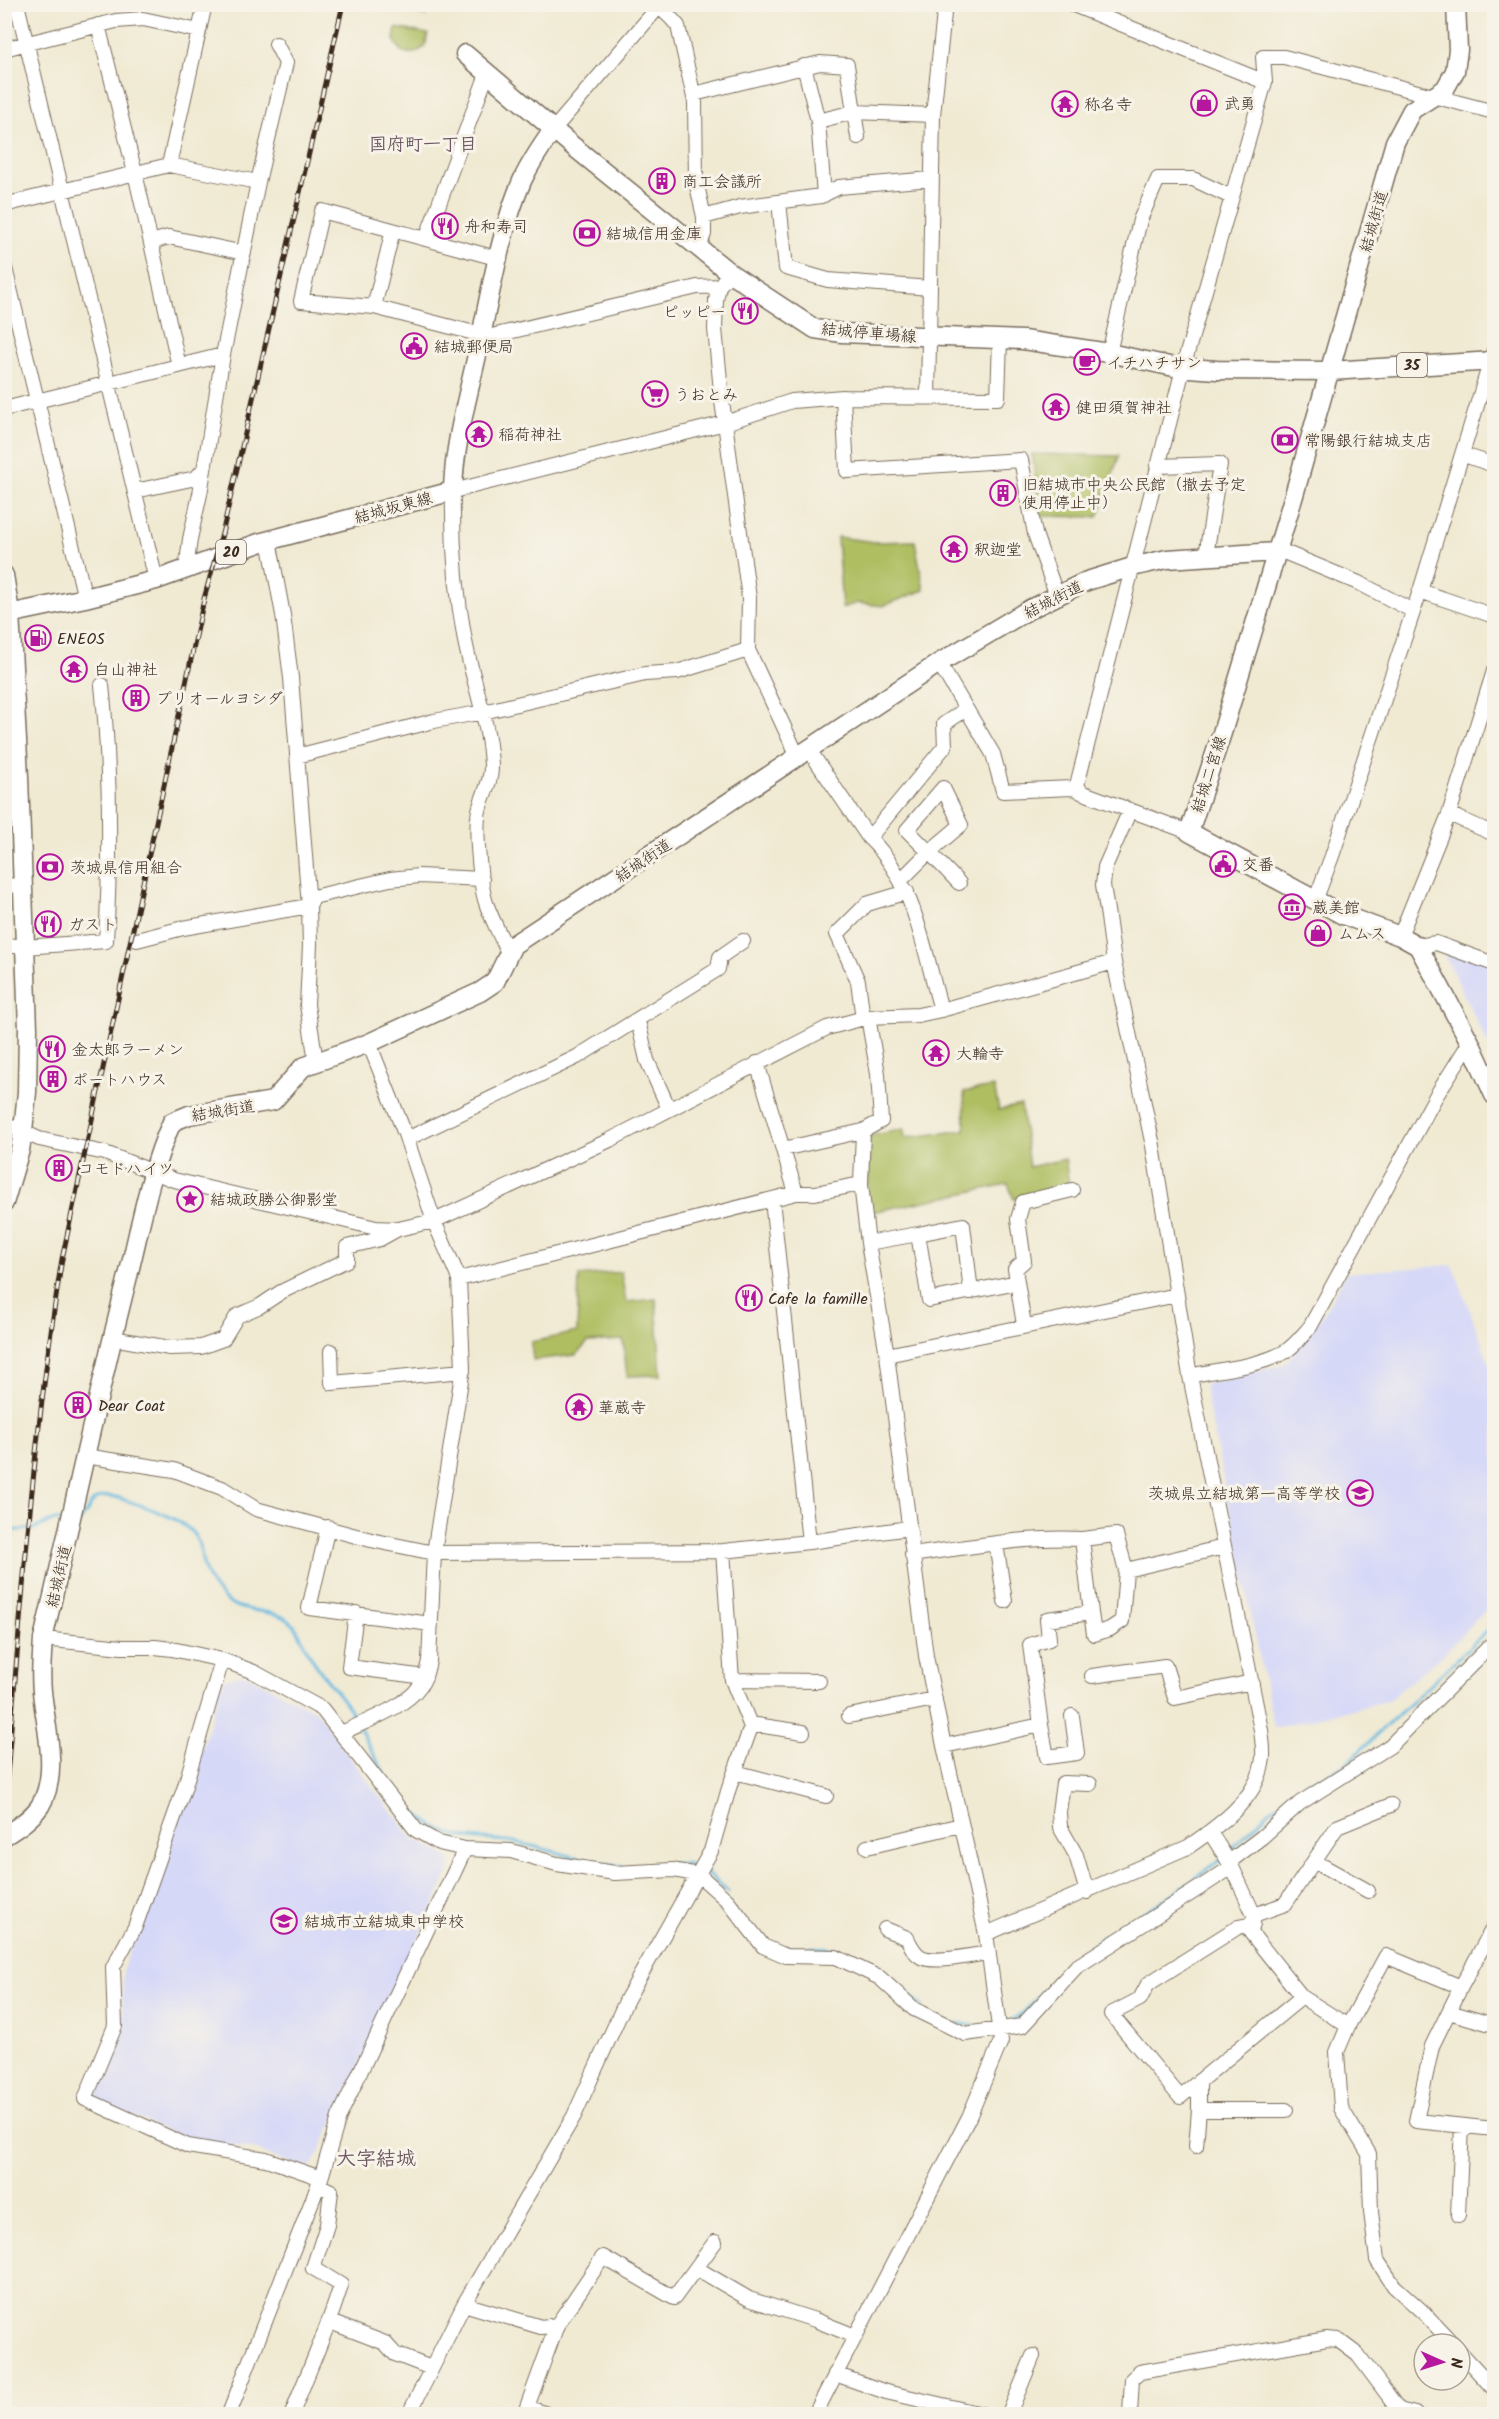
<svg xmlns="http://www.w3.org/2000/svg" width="1499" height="2419" font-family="Kalam,'Klee One',sans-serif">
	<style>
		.built { fill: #d6d8f8 }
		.green { fill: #aebe60; stroke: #74743f; stroke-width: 1.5 }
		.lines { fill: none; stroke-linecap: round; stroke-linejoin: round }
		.stream { stroke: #65b9e1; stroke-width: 3 }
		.minor-casing { stroke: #7a6d5d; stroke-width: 16 }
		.major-casing { stroke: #7a6d5d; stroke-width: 21 }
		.minor { stroke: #fff; stroke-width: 14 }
		.major { stroke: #fff; stroke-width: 18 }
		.rail-casing { stroke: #3b2a1e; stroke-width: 5 }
		.rail { stroke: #f7f3e8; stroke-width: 3; stroke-dasharray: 9; stroke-linecap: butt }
		.labels { text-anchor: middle; stroke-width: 6; stroke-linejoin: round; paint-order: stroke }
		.shield { fill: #f7f3e8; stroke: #73665b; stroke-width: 1.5 }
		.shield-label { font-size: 15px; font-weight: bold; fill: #3b2a1e }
		.poi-label { font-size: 16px; fill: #3b2a1e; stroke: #f7f3e8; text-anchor: start }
		.street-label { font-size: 16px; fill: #3b2a1e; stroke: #f7f3e8 }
		.neighbourhood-label { font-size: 18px; font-weight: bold; fill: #6d5863; stroke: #f7f3e8 }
		.quarter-label { font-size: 20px; font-weight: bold; fill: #6d5863; stroke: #f7f3e8 }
	</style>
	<rect width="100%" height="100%" fill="#f7f3e8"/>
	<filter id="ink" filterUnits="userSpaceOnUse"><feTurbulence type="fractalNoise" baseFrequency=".0167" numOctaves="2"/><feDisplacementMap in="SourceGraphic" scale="12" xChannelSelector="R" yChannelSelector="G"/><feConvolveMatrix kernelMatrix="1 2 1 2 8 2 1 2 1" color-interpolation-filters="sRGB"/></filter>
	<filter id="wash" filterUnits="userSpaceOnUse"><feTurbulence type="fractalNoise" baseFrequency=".008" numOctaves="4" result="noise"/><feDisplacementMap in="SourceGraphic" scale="24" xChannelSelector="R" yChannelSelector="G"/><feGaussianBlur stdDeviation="1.35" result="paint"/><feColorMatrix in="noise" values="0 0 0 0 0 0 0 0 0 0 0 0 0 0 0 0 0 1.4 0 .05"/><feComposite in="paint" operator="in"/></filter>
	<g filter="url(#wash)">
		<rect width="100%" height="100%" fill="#f0ead3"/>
		<!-- built -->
		<path class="built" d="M1436 938 1494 959V1056Z
			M1453 1265 1494 1376V1601L1444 1654 1387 1701 1274 1728 1204 1385 1285 1364 1322 1317 1346 1273Z
			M245 1674 317 1712 353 1762 413 1839 442 1853 451 1863 449 1872 313 2165 307 2167 297 2166 257 2150 177 2136 97 2099 95 2094 123 2014V1969L189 1791 221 1685 225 1679Z"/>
		<!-- green -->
		<path class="green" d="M403 5H428L430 9 426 15 404 10Z
			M396 28 428 34 425 47 415 53H403L394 40Z
			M1032 454 1119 456 1098 517 1041 516Z
			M837 537 875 542 915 541 924 590 883 606 857 603 842 608Z
			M994 1087 999 1110 1021 1105 1029 1167 1065 1159 1069 1185 1014 1199 1008 1184 867 1213 869 1136 904 1129 905 1138 965 1130 964 1092Z
			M621 1272 626 1302 656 1299 661 1375 627 1376 623 1340 588 1342 576 1355 533 1360 531 1342 577 1332 579 1276Z"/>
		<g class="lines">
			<!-- stream -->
			<path class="stream" d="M78 1523C94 1508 86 1494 116 1497 138 1505 185 1517 196 1538 201 1546 201 1555 203 1564 206 1577 214 1590 224 1599 242 1614 266 1608 285 1618 298 1625 303 1643 310 1655 323 1679 345 1698 357 1722
				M4 1531 33 1529 55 1520 63 1522
				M360 1728C383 1773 409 1827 464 1837 480 1840 497 1839 514 1842 550 1849 585 1862 622 1866
				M1229 1852 1268 1812 1311 1782 1344 1766 1494 1624
				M670 1864 687 1863 698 1868
				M704 1871 728 1892
				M782 1948C796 1950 810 1946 825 1948 845 1950 870 1961 886 1974
				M1080 1957 1099 1940 1180 1890 1205 1870 1222 1859
				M899 1987 922 2006
				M1010 2022 1026 2010 1061 1973
				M957 2023 974 2026"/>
		</g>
	</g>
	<g filter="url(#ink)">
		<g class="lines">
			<!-- minor casing -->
			<g class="minor-casing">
				<path id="minor" d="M17 4 156 580
					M656 4 671 18 678 26 695 102 696 181 704 217V234L699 248
					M1071 4 1265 82
					M98 25 135 173 179 366
					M4 49 116 21 143 19 199 31
					M804 66 818 121
					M694 94 820 63 847 65 854 112 933 115
					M553 130 661 4
					M169 165 258 182
					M824 195 818 121 854 112 858 137
					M779 202 786 268 828 280 930 288
					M4 205 169 165 205 4
					M704 217 740 207 821 196 839 187 931 179
					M426 239 487 74
					M151 242 169 237 244 253
					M500 259 322 211 301 301 374 307 482 335 492 336 697 287 719 286
					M4 264 85 598
					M725 279 719 286 716 300 715 329 722 401 749 598 748 650 798 757
					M374 307 393 230
					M1109 353 1140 220 1158 179H1193L1231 197
					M843 397 847 471 1021 460 1035 534 1057 596
					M928 398 933 115 945 4
					M4 409 223 355
					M1464 455 1494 465
					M1157 466 1220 464 1206 556
					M135 491 196 478 203 470
					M269 540 283 615 291 678 309 906 310 945 307 1005 316 1061
					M1276 552H1284L1361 584 1413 611
					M186 571 190 539 200 494 223 355 258 182 286 63 276 44
					M1420 591 1494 616
					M939 663 993 754 1003 791 1072 788 1079 790
					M809 750 869 838C915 881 924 951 941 1010
					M297 756 434 721 483 712 645 674 677 672 748 650
					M943 788 961 825 929 852 907 830Z
					M1449 814 1494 834
					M1189 832 1081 792 1077 785 1186 357 1265 82 1263 57H1284L1494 112
					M869 838 945 746 944 724 966 709
					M901 880 929 852 959 883
					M4 885 22 886
					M1315 901 1332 856 1420 591 1494 350
					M1400 936 1449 814 1494 671
					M137 940 183 928 309 906 313 897 390 879 419 876 482 879
					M4 945 25 947 106 941C111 853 111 773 102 685
					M1418 946 1436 943 1494 964
					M508 953C501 936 492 920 486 903 480 885 476 836 478 817 479 799 492 785 491 765 489 723 473 682 465 641 456 593 452 539 453 491L725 423 792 401 843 397 998 398 1000 339
					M863 1019 858 981 837 934 867 904 907 892
					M638 1021 647 1060 669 1109
					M757 1063 796 1193
					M4 1123 39 1139 105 1153 174 1180 376 1228 398 1229 434 1221 610 1140 827 1028 868 1017 918 1015 941 1010 1114 962
					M407 1139 577 1057 718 969 720 957 743 941
					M783 1149 863 1131
					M772 1200 809 1542
					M918 1234 963 1225 971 1292
					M868 1243 918 1234 929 1300 1017 1282
					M459 1279 796 1193H815L861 1184
					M1024 1325 1015 1269 1024 1261 1018 1219 1023 1202 1072 1190
					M112 1338 170 1348 201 1347 223 1339 237 1316 260 1306 281 1292 347 1260V1247L380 1239 398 1229
					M331 1351 332 1383 463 1371
					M887 1355 1177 1295
					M1190 1376C1220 1369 1256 1367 1283 1353 1294 1347 1302 1336 1310 1327L1436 1096 1470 1042
					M85 1456 174 1470 222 1488 256 1509 371 1540 434 1553 723 1551 809 1542 909 1528
					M328 1527 309 1608 431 1624
					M996 1544 1005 1601
					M912 1555C969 1547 1025 1536 1082 1539
					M356 1613 349 1667 425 1677
					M1091 1613 1082 1539 1116 1535 1126 1570
					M43 1639 122 1647H155L172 1649 222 1660 254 1672 322 1709 416 1830 439 1843 465 1849 511 1851 557 1864 615 1873 673 1870 699 1875 728 1901 763 1946 786 1956 836 1957 880 1978 914 2009 965 2034 1022 2026 1076 1967 1232 1867
					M222 1660 184 1789 135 1927 113 1967 115 2026 85 2099 188 2146 266 2159 321 2178
					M1092 1676 1165 1666 1175 1698 1252 1682
					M732 1680 819 1681
					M849 1716 935 1699
					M750 1724 803 1732
					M1041 1725 1047 1757 1077 1753 1072 1716
					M342 1733C363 1722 406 1707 419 1687 425 1680 427 1670 429 1661L434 1553 463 1368 459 1279 434 1221 405 1134 369 1043
					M944 1746 1041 1725 1030 1645 1049 1639 1047 1619 1091 1613 1094 1634 1110 1629 1122 1621 1126 1570 1224 1547
					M735 1772 826 1796
					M1210 1832 1232 1867 1254 1915 1285 1904 1337 1827 1391 1805
					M867 1847 961 1825
					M1314 1861 1368 1891
					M1229 1862 1262 1837 1300 1803 1390 1746 1494 1642
					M1087 1892 1076 1855 1060 1827 1059 1812 1063 1783 1090 1784
					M1254 1917 1251 1933 1302 1997 1348 2026 1386 1956 1461 1987 1494 1926
					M1253 1924 1238 1927 1148 1984 1140 1999 1111 2014 1180 2097 1302 1997
					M885 1929 907 1938C911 1946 914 1953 921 1957 936 1964 972 1955 988 1953
					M986 1934 1188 1847C1217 1827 1256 1800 1262 1764 1265 1753 1262 1741 1261 1730L1190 1376 1153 1146 1114 962 1108 917 1103 885 1105 867 1130 810
					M1461 1987 1432 2046 1416 2121 1494 2129
					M1449 2012 1494 2025
					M1348 2026 1337 2052 1341 2108 1369 2154 1371 2212 1377 2260 1394 2286 1425 2314 1453 2344
					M1199 2081V2110H1286
					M1196 2146 1199 2110
					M1458 2215 1462 2126
					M696 2268 749 2299 815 2320 855 2336
					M464 2304 541 2327 557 2325 603 2257 674 2298 715 2242
					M330 2322 385 2343 395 2354 431 2368
					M1460 2352 1494 2389
					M835 2374 886 2392 982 2414
					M229 2414 321 2178 339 2117 465 1849
					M292 2414C308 2371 328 2330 341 2285L313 2268 327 2225 331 2191 318 2185
					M409 2414 464 2304 574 2116 627 1999 711 1851 729 1788 751 1727 732 1680 723 1551
					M547 2414 527 2407 557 2325
					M815 2414 969 2117 1001 2041 986 1934 944 1746 926 1656 887 1355 868 1243 861 1184 863 1131 881 1121 878 1074 868 1017
					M1009 2414 1033 2356
					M1130 2414 1132 2379 1140 2372 1327 2339 1338 2340 1358 2355 1399 2410 1415 2414"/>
			</g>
			<!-- major casing -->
			<g class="major-casing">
				<path id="major" d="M1456 4 1458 50 1455 71 1445 89 1412 110 1395 142 1294 495 1222 733 1189 832 1343 915 1400 936 1418 946 1470 1042 1494 1095
					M465 54 574 147 730 273 815 329 842 333 1023 340 1109 353 1174 367 1217 370 1330 371 1494 361
					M4 575 10 613 19 777 28 1029 27 1092 23 1131 20 1150 4 1203
					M4 615 85 598 156 580 259 543 453 491C454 445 467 400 477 355 489 301 500 231 522 181 530 163 541 147 553 130
					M4 1836C17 1828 31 1819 40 1806 60 1773 45 1726 42 1691 40 1674 42 1656 43 1639 71 1521 96 1402 126 1284 140 1230 149 1172 172 1122L189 1115 273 1101 303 1067 369 1043 480 992 495 982 513 945 939 663 1030 609 1087 581 1132 567 1167 559 1276 552"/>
			</g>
			<!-- minor -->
			<use href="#minor" class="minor"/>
			<!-- major -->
			<use href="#major" class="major"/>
			<!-- rail casing -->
			<g class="rail-casing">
				<path id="rail" d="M4 1811C20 1626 32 1441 62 1259L204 599 223 530 343 4"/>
			</g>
			<!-- rail -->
			<use href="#rail" class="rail"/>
		</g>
	</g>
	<!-- icons -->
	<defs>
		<g id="shop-ring" transform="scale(1.35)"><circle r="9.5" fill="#f7f3e8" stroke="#b5179e" stroke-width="1.5"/><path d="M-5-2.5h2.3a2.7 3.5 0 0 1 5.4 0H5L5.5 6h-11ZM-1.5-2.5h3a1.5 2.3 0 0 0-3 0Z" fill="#b5179e"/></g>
		<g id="temple-ring" transform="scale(1.35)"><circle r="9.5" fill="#f7f3e8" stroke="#b5179e" stroke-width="1.5"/><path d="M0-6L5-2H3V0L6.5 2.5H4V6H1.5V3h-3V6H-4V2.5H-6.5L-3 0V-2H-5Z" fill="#b5179e"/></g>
		<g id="building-ring" transform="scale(1.35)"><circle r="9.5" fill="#f7f3e8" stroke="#b5179e" stroke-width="1.5"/><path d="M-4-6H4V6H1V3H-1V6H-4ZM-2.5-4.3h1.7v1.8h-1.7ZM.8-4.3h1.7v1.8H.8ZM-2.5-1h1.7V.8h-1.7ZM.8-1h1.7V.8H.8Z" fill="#b5179e"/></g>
		<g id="restaurant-ring" transform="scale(1.35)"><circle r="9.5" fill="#f7f3e8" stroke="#b5179e" stroke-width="1.5"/><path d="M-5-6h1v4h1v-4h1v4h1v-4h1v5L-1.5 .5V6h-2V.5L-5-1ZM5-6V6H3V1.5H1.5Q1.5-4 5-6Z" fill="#b5179e"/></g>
		<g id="bank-ring" transform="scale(1.35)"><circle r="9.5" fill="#f7f3e8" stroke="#b5179e" stroke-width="1.5"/><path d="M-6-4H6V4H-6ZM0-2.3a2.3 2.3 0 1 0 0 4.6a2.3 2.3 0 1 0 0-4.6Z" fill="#b5179e"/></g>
		<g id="civic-ring" transform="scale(1.35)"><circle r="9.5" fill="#f7f3e8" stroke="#b5179e" stroke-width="1.5"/><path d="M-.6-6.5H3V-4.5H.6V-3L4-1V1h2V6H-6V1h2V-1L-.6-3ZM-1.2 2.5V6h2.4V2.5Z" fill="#b5179e"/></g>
		<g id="cafe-ring" transform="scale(1.35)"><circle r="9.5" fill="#f7f3e8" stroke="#b5179e" stroke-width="1.5"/><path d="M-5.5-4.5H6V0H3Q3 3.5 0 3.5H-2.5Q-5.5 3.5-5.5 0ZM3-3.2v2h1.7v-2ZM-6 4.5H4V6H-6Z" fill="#b5179e"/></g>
		<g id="supermarket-ring" transform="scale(1.35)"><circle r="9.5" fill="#f7f3e8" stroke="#b5179e" stroke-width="1.5"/><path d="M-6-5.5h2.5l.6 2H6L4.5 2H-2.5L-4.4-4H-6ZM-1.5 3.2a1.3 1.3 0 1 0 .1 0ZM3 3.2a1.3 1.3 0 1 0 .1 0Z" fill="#b5179e"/></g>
		<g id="fuel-ring" transform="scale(1.35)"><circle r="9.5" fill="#f7f3e8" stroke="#b5179e" stroke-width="1.5"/><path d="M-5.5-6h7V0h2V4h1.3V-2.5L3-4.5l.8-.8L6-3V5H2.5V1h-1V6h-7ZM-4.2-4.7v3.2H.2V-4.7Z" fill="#b5179e"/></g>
		<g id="museum-ring" transform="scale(1.35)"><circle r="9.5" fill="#f7f3e8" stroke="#b5179e" stroke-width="1.5"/><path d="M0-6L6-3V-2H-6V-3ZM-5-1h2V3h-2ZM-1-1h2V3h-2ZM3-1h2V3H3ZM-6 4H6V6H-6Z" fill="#b5179e"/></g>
		<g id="sight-ring" transform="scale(1.35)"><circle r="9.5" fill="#f7f3e8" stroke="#b5179e" stroke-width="1.5"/><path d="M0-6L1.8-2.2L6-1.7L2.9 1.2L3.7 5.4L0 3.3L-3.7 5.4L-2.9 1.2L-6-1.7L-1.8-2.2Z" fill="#b5179e"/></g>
		<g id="school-ring" transform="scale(1.35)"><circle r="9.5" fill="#f7f3e8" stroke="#b5179e" stroke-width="1.5"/><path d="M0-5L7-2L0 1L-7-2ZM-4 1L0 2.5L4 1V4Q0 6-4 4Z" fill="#b5179e"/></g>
	</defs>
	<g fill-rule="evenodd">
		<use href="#shop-ring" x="1204" y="103"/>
		<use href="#temple-ring" x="1065" y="104"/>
		<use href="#building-ring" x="662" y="181"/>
		<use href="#restaurant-ring" x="445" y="226"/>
		<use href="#bank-ring" x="587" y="233"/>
		<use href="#restaurant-ring" x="745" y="311"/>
		<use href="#civic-ring" x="414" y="346"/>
		<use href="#cafe-ring" x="1087" y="362"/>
		<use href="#supermarket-ring" x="655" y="394"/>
		<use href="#temple-ring" x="1056" y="407"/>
		<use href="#temple-ring" x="479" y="434"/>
		<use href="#bank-ring" x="1285" y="440"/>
		<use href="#building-ring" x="1003" y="493"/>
		<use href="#temple-ring" x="954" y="549"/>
		<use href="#fuel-ring" x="38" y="638"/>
		<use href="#temple-ring" x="74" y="669"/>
		<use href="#building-ring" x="136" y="698"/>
		<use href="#civic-ring" x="1223" y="864"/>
		<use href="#bank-ring" x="50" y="867"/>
		<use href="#museum-ring" x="1292" y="907"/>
		<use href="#restaurant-ring" x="48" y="924"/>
		<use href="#shop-ring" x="1318" y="933"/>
		<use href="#restaurant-ring" x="52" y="1049"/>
		<use href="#temple-ring" x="936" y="1053"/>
		<use href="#building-ring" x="53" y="1079"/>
		<use href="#building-ring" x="59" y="1168"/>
		<use href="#sight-ring" x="190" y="1199"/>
		<use href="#restaurant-ring" x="749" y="1298"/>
		<use href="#building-ring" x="78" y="1405"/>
		<use href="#temple-ring" x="579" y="1407"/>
		<use href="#school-ring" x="1360" y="1493"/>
		<use href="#school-ring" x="284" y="1921"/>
	</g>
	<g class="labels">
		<!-- shield labels -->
		<g class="shield">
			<rect x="1397" y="353" width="30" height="24" rx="4.5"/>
			<rect x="216" y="540" width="30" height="24" rx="4.5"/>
		</g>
		<g class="shield-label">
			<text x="1412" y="370">35</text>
			<text x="231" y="557">20</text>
		</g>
		<!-- poi labels -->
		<g class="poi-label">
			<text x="1224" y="109">武勇</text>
			<text x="1084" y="110">称名寺</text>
			<text x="682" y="187">商工会議所</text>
			<text x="464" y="232">舟和寿司</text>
			<text x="606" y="239">結城信用金庫</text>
			<text x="726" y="317" text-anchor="end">ピッピー</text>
			<text x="434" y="352">結城郵便局</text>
			<text x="1106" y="368">イチハチサン</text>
			<text x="674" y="400">うおとみ</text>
			<text x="1076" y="413">健田須賀神社</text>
			<text x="498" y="440">稲荷神社</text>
			<text x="1304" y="446">常陽銀行結城支店</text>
			<text x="1022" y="490">旧結城市中央公民館（撤去予定<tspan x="1022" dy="18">使用停止中）</tspan></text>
			<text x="974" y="555">釈迦堂</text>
			<text x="57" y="644">ENEOS</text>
			<text x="94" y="675">白山神社</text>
			<text x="156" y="704">プリオールヨシダ</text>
			<text x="1242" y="870">交番</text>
			<text x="70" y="873">茨城県信用組合</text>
			<text x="1312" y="913">蔵美館</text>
			<text x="68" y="930">ガスト</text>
			<text x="1338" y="939">ムムス</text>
			<text x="72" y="1055">金太郎ラーメン</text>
			<text x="956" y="1059">大輪寺</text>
			<text x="72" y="1085">ポートハウス</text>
			<text x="78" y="1174">コモドハイツ</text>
			<text x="210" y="1205">結城政勝公御影堂</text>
			<text x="768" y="1304">Cafe la famille</text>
			<text x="98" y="1411">Dear Coat</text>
			<text x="598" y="1413">華蔵寺</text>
			<text x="1340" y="1499" text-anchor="end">茨城県立結城第一高等学校</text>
			<text x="304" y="1927">結城市立結城東中学校</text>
		</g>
		<!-- street labels -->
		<g class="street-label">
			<text transform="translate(1373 221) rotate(-74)" y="6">結城街道</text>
			<text transform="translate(869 332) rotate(5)" y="6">結城停車場線</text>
			<text transform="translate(393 507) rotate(-15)" y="6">結城坂東線</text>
			<text transform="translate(1053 599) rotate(-27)" y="6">結城街道</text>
			<text transform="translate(1208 774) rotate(-72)" y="6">結城二宮線</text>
			<text transform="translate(643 860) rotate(-34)" y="6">結城街道</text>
			<text transform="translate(223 1110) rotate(-9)" y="6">結城街道</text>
			<text transform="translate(58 1576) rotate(-77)" y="6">結城街道</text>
		</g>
		<!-- neighbourhood labels -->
		<g class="neighbourhood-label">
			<text x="423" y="150">国府町一丁目</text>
		</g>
		<!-- quarter labels -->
		<g class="quarter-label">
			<text x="376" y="2165">大字結城</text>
		</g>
	</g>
	<!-- margin -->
	<rect width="1499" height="2419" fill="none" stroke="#f7f3e8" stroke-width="24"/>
	<!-- north arrow -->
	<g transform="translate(1442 2362) rotate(93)"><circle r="28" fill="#f7f3e8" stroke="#aca397" stroke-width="1.5"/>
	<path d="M0-4.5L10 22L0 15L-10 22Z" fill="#b5179e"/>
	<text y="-9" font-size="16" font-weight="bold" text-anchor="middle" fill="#3b2a1e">N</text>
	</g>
</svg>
